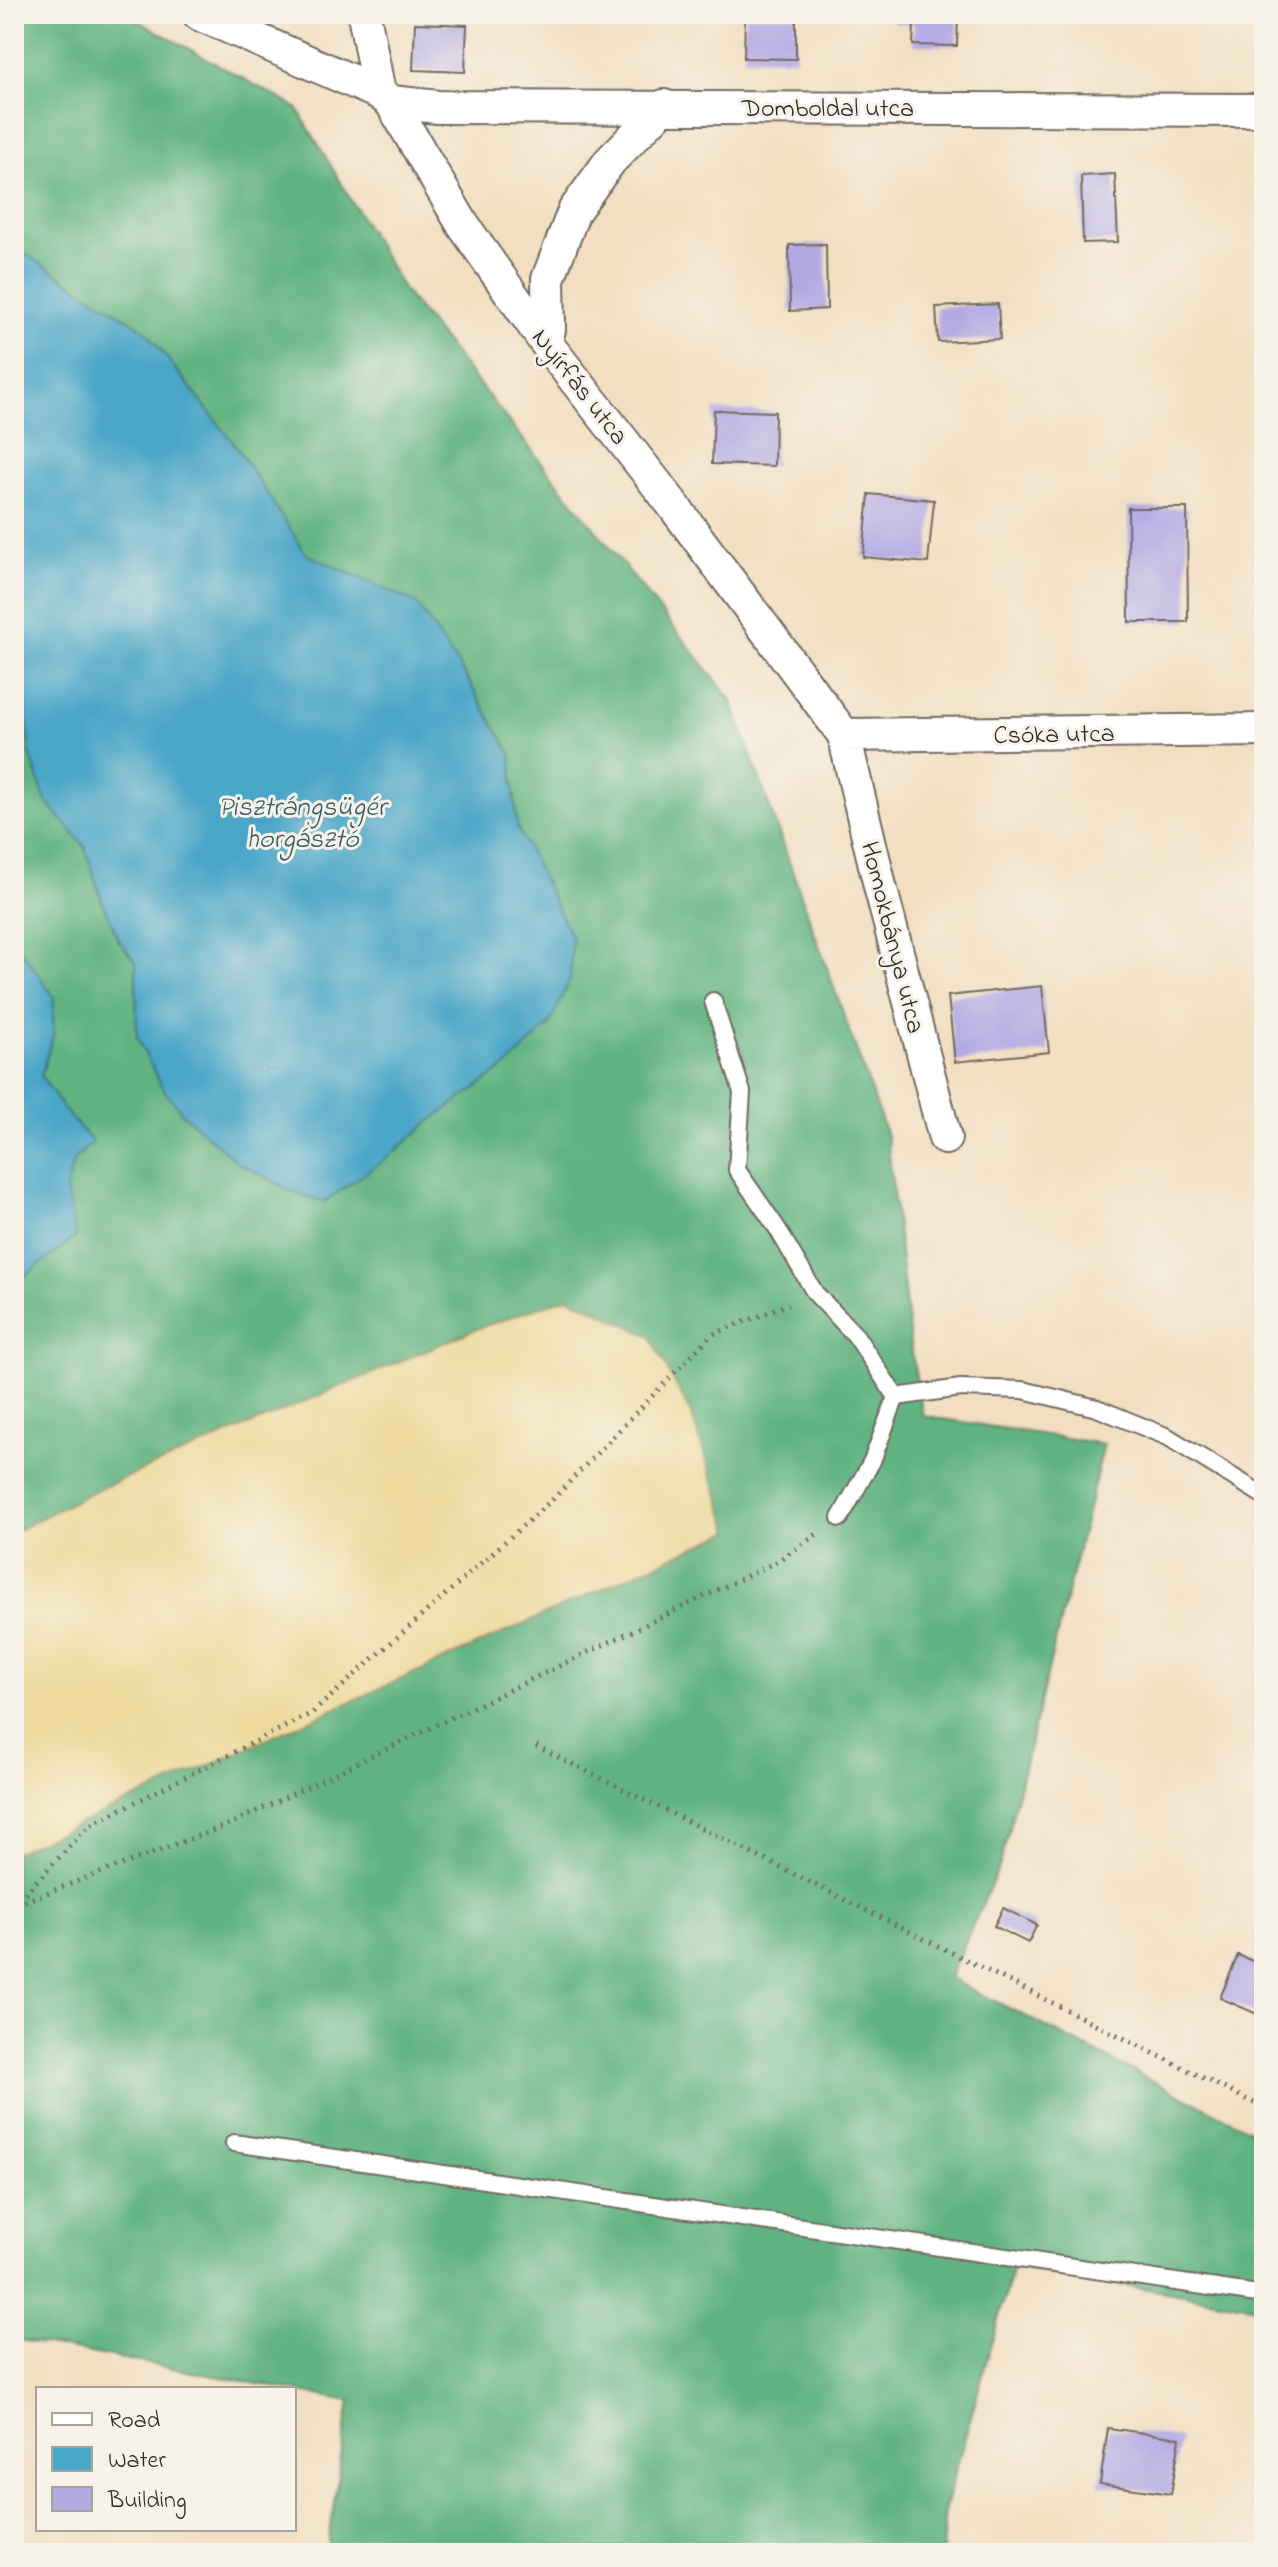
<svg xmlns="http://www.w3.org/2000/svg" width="1278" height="2567" font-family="'Indie Flower',sans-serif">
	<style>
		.forest { fill: #61b380; stroke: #466f56; stroke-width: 2 }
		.sand { fill: #eeda9e; stroke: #8c8264; stroke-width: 2 }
		.water { fill: #49a6c7; stroke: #3a6879; stroke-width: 2 }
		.building { fill: #b3aae3 }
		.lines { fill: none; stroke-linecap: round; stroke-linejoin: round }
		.service-casing { stroke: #716a60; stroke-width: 20 }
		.minor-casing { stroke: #716a60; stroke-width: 36 }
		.path { stroke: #716a60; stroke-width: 5; stroke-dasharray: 2 6; stroke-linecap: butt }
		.service { stroke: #fff; stroke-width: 16 }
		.minor { stroke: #fff; stroke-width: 32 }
		.labels { text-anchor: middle; stroke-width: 6; stroke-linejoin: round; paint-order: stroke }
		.street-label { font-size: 26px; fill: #2b2b2b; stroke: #f7f3e8 }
		.water-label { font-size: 28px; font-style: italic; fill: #375c69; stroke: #f7f3e8 }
	</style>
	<rect width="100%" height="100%" fill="#f7f3e8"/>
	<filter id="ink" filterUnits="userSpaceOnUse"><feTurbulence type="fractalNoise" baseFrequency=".0125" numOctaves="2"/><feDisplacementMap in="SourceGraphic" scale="16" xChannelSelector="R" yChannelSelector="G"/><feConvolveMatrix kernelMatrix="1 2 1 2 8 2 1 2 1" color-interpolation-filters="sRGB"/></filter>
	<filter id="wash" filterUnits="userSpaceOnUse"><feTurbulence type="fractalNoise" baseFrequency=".006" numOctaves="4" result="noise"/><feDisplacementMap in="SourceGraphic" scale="32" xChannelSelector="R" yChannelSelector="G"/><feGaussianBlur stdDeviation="1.8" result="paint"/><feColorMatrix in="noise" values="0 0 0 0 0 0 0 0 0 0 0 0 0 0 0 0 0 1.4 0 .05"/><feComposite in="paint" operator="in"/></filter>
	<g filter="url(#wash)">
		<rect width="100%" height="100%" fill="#f2dfc2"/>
		<!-- forest -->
		<path class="forest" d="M14 14H96L135 19 297 108 405 292 731 699 887 1136 910 1343 923 1416 1104 1444 1000 1865 949 1978 1264 2137V2308L1013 2267 945 2508 942 2553H326L350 2401 14 2339V1853L730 1531 568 1297 474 1330 90 1493 14 1532V1284L75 1237 66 1190 73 1160 93 1142 69 1116 41 1076 53 1035 54 997 14 940V642L46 800 85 847 102 901 118 940 136 962 137 1037 324 1202 387 1158 429 1122 572 938 517 827 511 754 465 675 416 603 306 554 236 446 145 330 14 247Z"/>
		<!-- sand -->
		<path class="sand" d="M568 1297 650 1336 691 1414 730 1531 14 1853V1532L90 1493 474 1330Z"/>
		<!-- water -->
		<path class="water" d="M14 247 145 330 236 446 306 554 416 603 465 675 511 754 517 827 572 938 570 980 549 1025 507 1066 429 1122 387 1158 324 1202 295 1193 238 1163 183 1114 162 1087 137 1037 136 962 119 940 102 901 85 847 46 801 30 754 23 682 14 642Z
			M14 940 54 997 53 1035 41 1076 69 1116 93 1142 73 1160 66 1190 76 1237 14 1284Z"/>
		<g id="blocks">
			<!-- building -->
			<path class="building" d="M894 14H958L957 46 913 45 914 24 894 23Z
				M745 16H796V59L744 58Z
				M415 23 467 25 465 72 413 70Z
				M1115 174 1118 242 1083 243 1081 176Z
				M826 244 827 309 790 311 789 245Z
				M998 304 1000 339 938 342 936 307Z
				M714 410 775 412 774 466 712 464Z
				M869 494 934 500 928 563 863 557Z
				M1128 508H1187L1188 622H1129Z
				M1042 986 1049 1052 955 1062 948 996Z
				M1003 1908 1037 1925 1028 1943 994 1926Z
				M1238 1955 1264 1966V2017L1220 1998Z
				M1108 2428 1180 2438 1171 2494 1100 2484Z"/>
		</g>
	</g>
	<g filter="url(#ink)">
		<use href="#blocks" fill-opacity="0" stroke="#716a60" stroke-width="2"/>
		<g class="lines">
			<!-- service casing -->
			<g class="service-casing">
				<path id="service" d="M713 1001 742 1092 737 1170 777 1228 815 1293 856 1336 896 1397
					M840 1518 872 1461 896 1397 961 1388 1023 1390 1097 1408 1168 1437 1264 1496
					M234 2143 1264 2295"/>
			</g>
			<!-- minor casing -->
			<g class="minor-casing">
				<path id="minor" d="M199 14 379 93
					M364 14 379 93 391 102 463 225 546 343 670 501 844 735 880 886 945 1138
					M391 102 438 107 1264 110
					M546 343 549 329 548 279 574 211 610 161 664 106
					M844 735 1264 730"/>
			</g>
			<!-- path -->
			<path class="path" d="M536 1746 1264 2108
				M17 1904 230 1824 776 1562 820 1532
				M14 1905 90 1825 312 1713 552 1500 711 1335 789 1304"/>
			<!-- service -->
			<use href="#service" class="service"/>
			<!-- minor -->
			<use href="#minor" class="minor"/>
		</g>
	</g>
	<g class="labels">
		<!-- street labels -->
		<g class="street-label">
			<text x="828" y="116">Domboldal utca</text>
			<text transform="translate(581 386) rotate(52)" y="9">Nyírfás utca</text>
			<text transform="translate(1054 733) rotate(-1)" y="9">Csóka utca</text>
			<text transform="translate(894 937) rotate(76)" y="9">Homokbánya utca</text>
		</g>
		<!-- water labels -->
		<g class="water-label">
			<text x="302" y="815">Pisztrángsügér<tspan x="302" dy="32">horgásztó</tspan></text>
		</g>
	</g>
	<!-- margin -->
	<rect width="1278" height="2567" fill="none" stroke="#f7f3e8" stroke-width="48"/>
	<!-- legend -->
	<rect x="36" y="2387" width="260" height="144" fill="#f7f3e8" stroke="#a5a39c" stroke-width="2"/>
	<rect x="52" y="2413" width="40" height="12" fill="#ffffff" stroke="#a5a39c" stroke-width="2"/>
	<text x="108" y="2427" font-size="24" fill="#2b2b2b">Road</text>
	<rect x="52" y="2447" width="40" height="24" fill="#49a6c7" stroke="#a5a39c" stroke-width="2"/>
	<text x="108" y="2467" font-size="24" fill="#2b2b2b">Water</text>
	<rect x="52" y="2487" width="40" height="24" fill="#b3aae3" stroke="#a5a39c" stroke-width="2"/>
	<text x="108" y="2507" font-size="24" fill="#2b2b2b">Building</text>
</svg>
